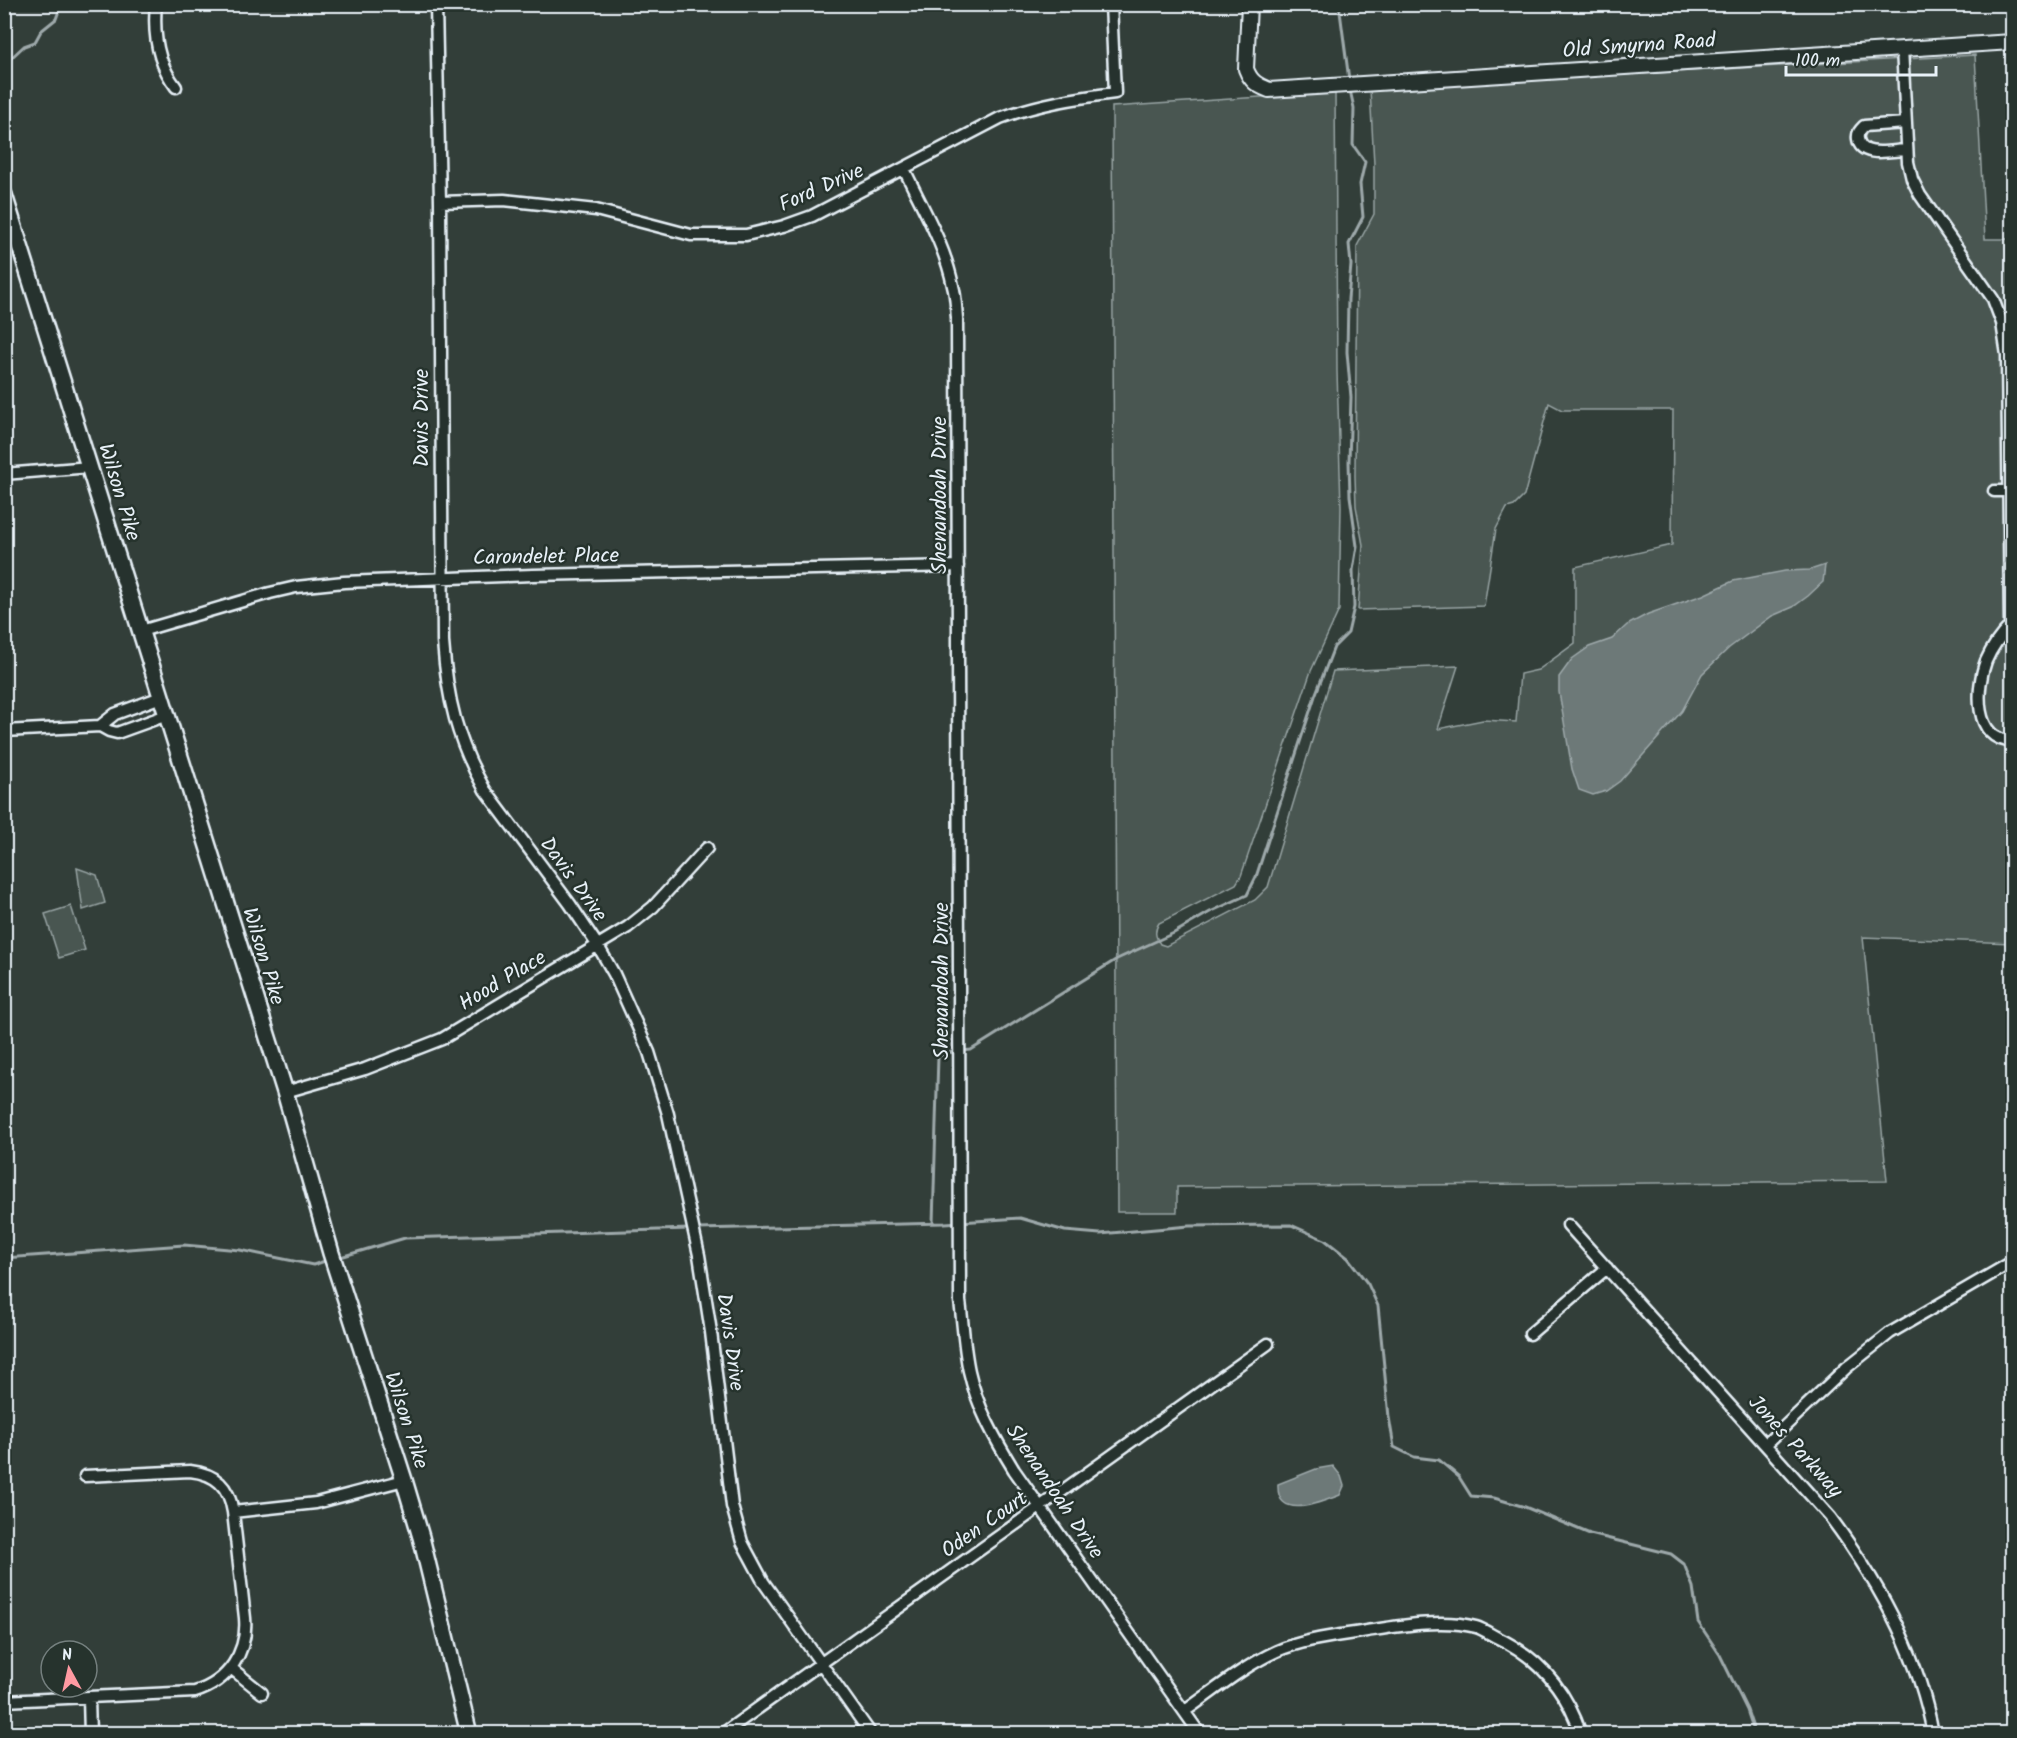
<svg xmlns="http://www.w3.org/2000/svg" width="2017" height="1738" font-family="Kalam,sans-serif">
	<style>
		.green { fill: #495651; stroke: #98a4a4; stroke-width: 1.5 }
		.water { fill: #6d7978; stroke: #9ea9ab; stroke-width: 1.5 }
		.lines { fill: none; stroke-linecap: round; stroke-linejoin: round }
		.stream { stroke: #9ea9ab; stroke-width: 3 }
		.minor-casing { stroke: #e8f1f8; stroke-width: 15 }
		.tertiary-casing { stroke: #e8f1f8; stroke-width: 18 }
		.secondary-casing { stroke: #e8f1f8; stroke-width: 20 }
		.minor { stroke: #26332d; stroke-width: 10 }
		.tertiary { stroke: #26332d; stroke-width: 14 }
		.secondary { stroke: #26332d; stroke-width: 15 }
		.labels { text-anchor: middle; stroke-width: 5; stroke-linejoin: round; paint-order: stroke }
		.street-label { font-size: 21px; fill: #e8f1f8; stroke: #26332d }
	</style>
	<rect width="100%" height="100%" fill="#323e39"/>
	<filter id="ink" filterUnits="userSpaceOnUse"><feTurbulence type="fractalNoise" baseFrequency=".0167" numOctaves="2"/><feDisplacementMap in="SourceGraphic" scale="12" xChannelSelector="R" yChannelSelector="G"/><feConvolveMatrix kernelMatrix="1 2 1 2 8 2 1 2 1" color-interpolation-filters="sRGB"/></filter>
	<g filter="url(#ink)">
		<!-- green -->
		<path class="green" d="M1975 55 1985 239H2010L2012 236V943L1863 937 1887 1181 1177 1187V1212H1117L1112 107 1335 92 1337 371 1341 507 1339 610 1311 671 1241 876 1236 884 1159 923C1154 931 1155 936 1160 944L1166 946 1255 900 1268 887 1333 671 1458 666 1438 729 1483 720 1516 722 1520 674 1538 670 1575 643V567L1672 545 1673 410H1562L1549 403 1524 496 1514 506 1507 508 1496 529 1484 606 1358 610 1363 545 1356 506 1355 476 1357 246 1374 214V164L1370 89Z
			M77 868 97 875 105 903 83 910Z
			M71 906 85 950 59 958 45 914Z"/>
		<!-- water -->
		<path class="water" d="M1825 565 1823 582 1808 596 1793 607 1772 616 1729 648 1702 674 1682 711 1620 781 1606 791 1593 795 1579 790 1572 769 1559 692V677L1572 659 1589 647 1612 639 1627 625 1648 614 1703 595 1733 581 1785 571 1810 570Z
			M1333 1466 1341 1476 1344 1486 1340 1495C1321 1502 1276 1522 1278 1484L1316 1469Z"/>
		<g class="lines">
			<!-- stream -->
			<path class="stream" d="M1339 4 1349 80
				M4 70 9 67 10 59 24 46 35 42 41 31 56 19 60 8
				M962 1051 971 1050 1117 959 1174 933 1210 912 1247 895 1256 877 1315 696 1334 647 1348 633 1354 607 1353 570 1357 546 1350 496 1349 462 1351 397 1347 352 1348 299 1351 265 1349 244 1363 217 1360 184 1365 162 1353 145 1354 108 1350 90
				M933 1223 938 1056 956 1051
				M697 1229 945 1223 1020 1218 1065 1231 1100 1234 1189 1226 1291 1225 1325 1240 1348 1258 1368 1284 1378 1306 1389 1417 1394 1447 1414 1457 1439 1460 1459 1477 1471 1496 1494 1498 1525 1507 1590 1534 1671 1554 1684 1564 1693 1587 1698 1622 1720 1655 1747 1710 1755 1734
				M4 1258 184 1245 240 1250 313 1265 328 1260
				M337 1258 405 1238 690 1229"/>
			<!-- minor casing -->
			<g class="minor-casing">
				<path id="minor" d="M156 4C153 35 157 63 176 87
					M436 4 440 202 443 642C447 698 457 741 485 790L570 904 598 946 614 974 649 1052 668 1114 699 1255 711 1332 732 1506 742 1542 764 1583 871 1734
					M1902 48 1908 162 1912 179 1920 195 1993 299 2002 323 2007 355 2010 626 2012 629
					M1906 123 1864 126C1860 130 1857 133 1858 139 1861 159 1893 150 1907 150
					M904 169C922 207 945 245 953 286 956 296 956 308 957 318L960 1301C963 1324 964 1348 969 1371 977 1407 995 1439 1014 1470L1200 1734
					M440 202 504 200 596 210 691 235H746L784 226 812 216 1000 118C1038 104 1075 98 1115 93L1111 4
					M4 474 90 467
					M1994 491H2008
					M2010 626C2000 636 1992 647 1986 661 1976 687 1973 741 2012 741
					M141 631 270 593 296 587 344 582 533 575 958 566
					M161 697 115 714 100 726 109 731 117 733 167 715
					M4 731 100 726
					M285 1092 365 1069 442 1039 628 927 653 907 707 848
					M1568 1225 1830 1517C1878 1581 1919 1654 1933 1734
					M1530 1334 1607 1268
					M1766 1444 1846 1368 1890 1333 2012 1262
					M233 1512 316 1503 404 1480
					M231 1668 262 1693
					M89 1698 90 1734
					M4 1701 195 1692C228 1682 248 1652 245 1618L233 1512C229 1486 216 1474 190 1471L85 1476
					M1185 1711C1215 1690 1244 1666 1277 1651 1305 1639 1337 1636 1367 1631 1399 1626 1443 1618 1476 1627 1483 1629 1490 1634 1496 1637 1539 1657 1566 1689 1581 1734
					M722 1734 1268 1344"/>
			</g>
			<!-- tertiary casing -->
			<g class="tertiary-casing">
				<path id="tertiary" d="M1249 4 1246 69C1251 82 1257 85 1269 90L2012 42"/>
			</g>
			<!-- secondary casing -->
			<g class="secondary-casing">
				<path id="secondary" d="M4 195 285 1092 331 1253 404 1480 421 1537 469 1734"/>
			</g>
			<!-- minor -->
			<use href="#minor" class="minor"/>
			<!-- tertiary -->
			<use href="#tertiary" class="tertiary"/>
			<!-- secondary -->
			<use href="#secondary" class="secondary"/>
		</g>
	</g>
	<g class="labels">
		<!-- street labels -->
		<g class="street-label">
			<text transform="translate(1639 45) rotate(-4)" y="7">Old Smyrna Road</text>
			<text transform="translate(821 187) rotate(-24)" y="7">Ford Drive</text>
			<text transform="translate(421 418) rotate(-90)" y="7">Davis Drive</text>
			<text transform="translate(120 492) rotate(73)" y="7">Wilson Pike</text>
			<text transform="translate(939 495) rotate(-90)" y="7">Shenandoah Drive</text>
			<text transform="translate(546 556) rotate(-1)" y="7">Carondelet Place</text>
			<text transform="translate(574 879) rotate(54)" y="7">Davis Drive</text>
			<text transform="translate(264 956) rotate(73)" y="7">Wilson Pike</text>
			<text transform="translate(502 980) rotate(-31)" y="7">Hood Place</text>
			<text transform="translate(941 981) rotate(-90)" y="7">Shenandoah Drive</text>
			<text transform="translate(731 1342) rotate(82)" y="7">Davis Drive</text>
			<text transform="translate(407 1420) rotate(72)" y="7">Wilson Pike</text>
			<text transform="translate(1796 1446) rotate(48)" y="7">Jones Parkway</text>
			<text transform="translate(1055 1491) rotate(56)" y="7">Shenandoah Drive</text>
			<text transform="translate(984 1524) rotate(-35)" y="7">Oden Court</text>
		</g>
	</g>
	<!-- margin -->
	<rect width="2017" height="1738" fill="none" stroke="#26332d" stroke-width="24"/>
	<rect x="12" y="12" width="1993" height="1714" fill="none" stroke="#e8f1f8" stroke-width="2" filter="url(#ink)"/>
	<!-- north arrow -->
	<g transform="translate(69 1669) rotate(352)"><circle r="28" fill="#26332d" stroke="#747f7e" stroke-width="1.5"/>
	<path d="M0-4.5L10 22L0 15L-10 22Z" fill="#ff9aa2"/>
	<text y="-9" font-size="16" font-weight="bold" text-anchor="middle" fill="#e8f1f8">N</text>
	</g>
	<!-- scale -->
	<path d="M1786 66v9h150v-9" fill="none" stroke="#e8f1f8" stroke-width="3"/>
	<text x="1795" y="66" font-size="18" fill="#e8f1f8" stroke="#26332d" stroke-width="4.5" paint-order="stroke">100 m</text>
</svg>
